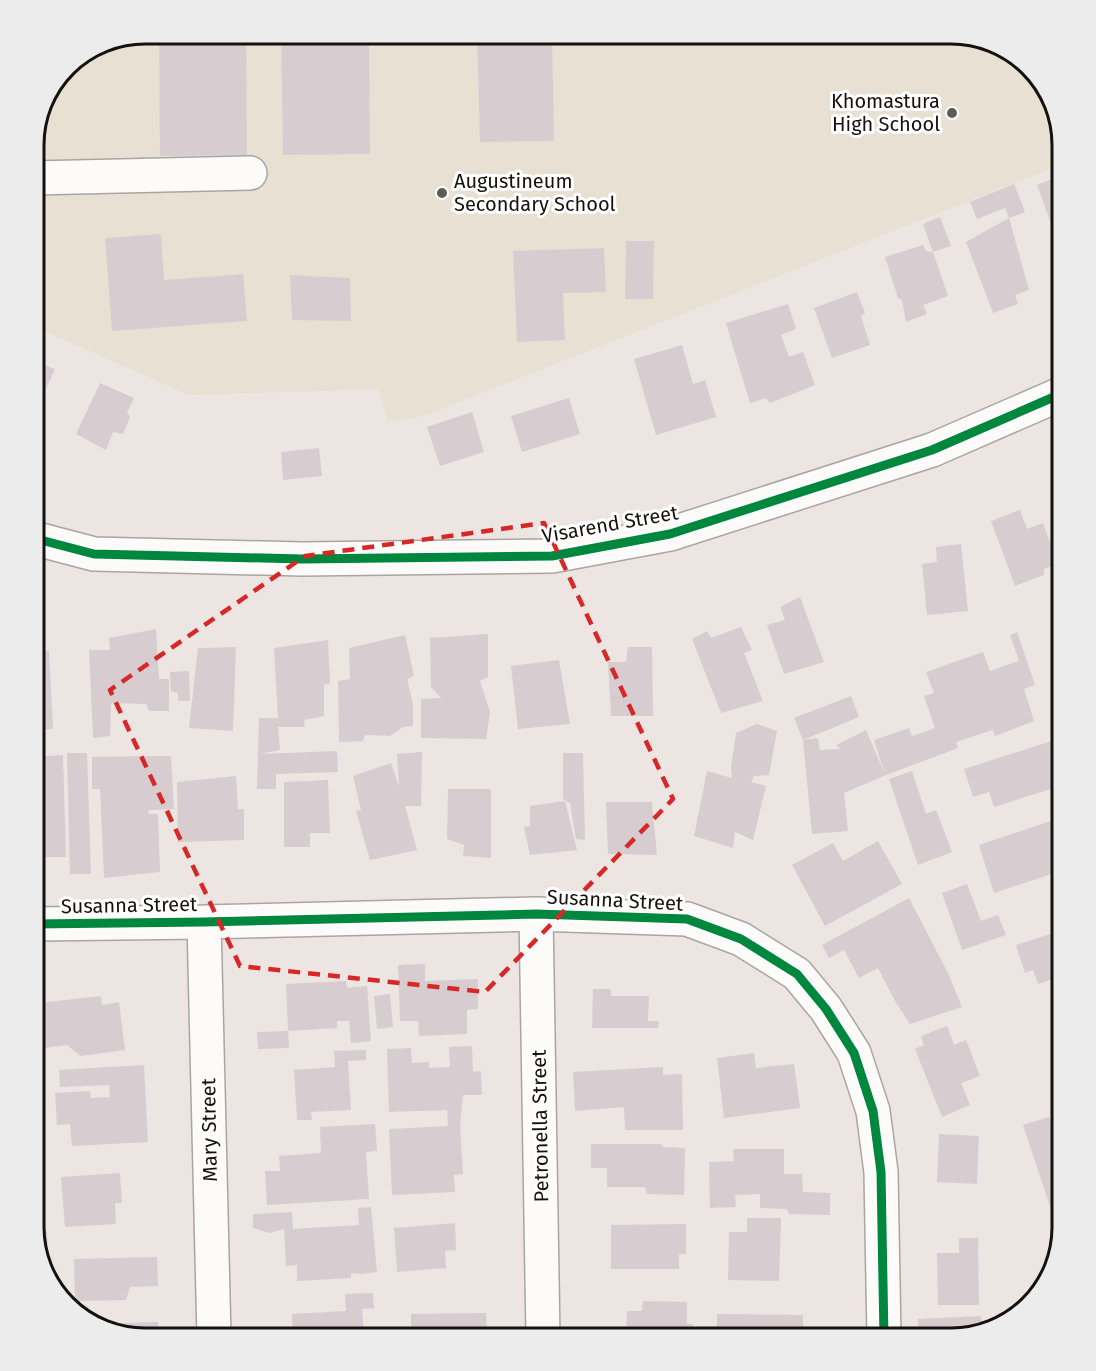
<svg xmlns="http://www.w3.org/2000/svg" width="1096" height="1371" font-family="'Fira Sans',sans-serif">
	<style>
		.education { fill: #e8e0d3 }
		.building { fill: #d7cdd1 }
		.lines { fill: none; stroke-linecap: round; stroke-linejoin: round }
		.minor-casing { stroke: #aaa5a2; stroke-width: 36 }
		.minor { stroke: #fcfbfa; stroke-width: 33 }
		.cycleway-casing { stroke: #fff; stroke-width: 13 }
		.cycleway { stroke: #00873e; stroke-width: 9 }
		.marked { fill: none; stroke: #d62828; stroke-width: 4.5; stroke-dasharray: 12 8; stroke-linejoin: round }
		.poi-dot { fill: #605b58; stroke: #fff; stroke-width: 2 }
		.labels { text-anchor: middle; stroke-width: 6; stroke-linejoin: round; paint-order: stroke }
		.poi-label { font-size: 20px; fill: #15110f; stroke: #fff; text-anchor: end }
		.street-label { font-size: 20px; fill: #15110f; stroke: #fff }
		.rim { fill: none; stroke: #15110f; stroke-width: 3 }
	</style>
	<rect width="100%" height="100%" fill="#ece5e1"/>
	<!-- education -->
	<path class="education" d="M144 33H959L1007 48 1044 82 1063 144V164L423 416 388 422 378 389 189 395 33 326V137L45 95 71 61Z"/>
	<!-- building -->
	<path class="building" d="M159 33H246L247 155 160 156Z
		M281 33H369L370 154 283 155Z
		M477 33H552L554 141 480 142Z
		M1063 175V256L1037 185Z
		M1014 184 1025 212 1009 218 1005 208 977 219 970 202Z
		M940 217 951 246 933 252 948 296 923 305 927 314 906 322 902 300 898 298 885 257 923 245 926 251 933 252 923 224Z
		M1009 218 1029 290 1015 295 1018 304 993 313 966 242Z
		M161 234 164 280 243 274 247 321 112 331 105 238Z
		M626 241H654L653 299H625Z
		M604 248 606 292 563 293 565 340 517 342 513 251Z
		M290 275 350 278 351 321 292 320Z
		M857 292 865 313 861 316 870 345 832 358 814 308Z
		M788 304 796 329 781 335 789 357 803 352 815 385 770 403 766 398 750 403 726 323Z
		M682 345 693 384 705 380 716 417 656 435 634 359Z
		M33 361 55 369 33 417Z
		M100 383 134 398 127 413 130 417 123 434 113 432 106 450 76 434Z
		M569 398 580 434 522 452 511 416Z
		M472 412 484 452 440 466 427 427Z
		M319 448 322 476 283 480 281 452Z
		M1020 510 1027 529 1043 523 1058 564 1044 569V575L1015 586 991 521Z
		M961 544 968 611 927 615 922 564 937 562 936 547Z
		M800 597 824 662 784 674 767 625 785 620 780 607Z
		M741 627 752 650 744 653 763 701 721 713 692 639 707 631 711 638Z
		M156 629 159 679H169V711H149L146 704 111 703 110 736 93 738 89 650H110L109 638Z
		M1017 632 1035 685 1024 689 1034 721 995 736 993 730 956 742 958 748 886 775 844 793 848 831 812 834 803 740 794 718 851 696 859 717 803 740 818 738 820 750 840 749 836 745 866 730 884 772 874 740 909 728 912 736 935 728 924 696 934 693 926 672 983 652 990 671 1019 661 1010 635Z
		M488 634V677L480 681 490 712 486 739 421 738V699L441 698 431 687 430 638Z
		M405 635 414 676 407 679 413 704V726L403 727 390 736 365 735 363 741 339 742 338 681 350 679 349 648Z
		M328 640 330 683 324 685V716L304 720 305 727H278L280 750 259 754 337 751 338 772 276 774V789H257L259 718H278L274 648Z
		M1063 641V676L1051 645Z
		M236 647 233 731 189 728 198 648Z
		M628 647H652L653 716H611L608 662H626Z
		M49 651 53 729 33 730V652Z
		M559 660 570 724 518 729 511 666Z
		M189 671 190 701H178V693L171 691 170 672Z
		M757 724 777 731 769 775 754 776 751 782 766 786 753 840 735 832 733 848 694 836 707 771 732 778 731 767 736 733Z
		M1055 740 1063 766V785L994 807 989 792 973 797 964 769Z
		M422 752 421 806H405L417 850 370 860 356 811 361 810 353 776 391 763 399 787 397 754Z
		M67 753H87L91 874H70Z
		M563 753H583L585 840 576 839 570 803 563 799Z
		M63 755 66 857H33V757Z
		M146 756H171L174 809 149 810 148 814H158L160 872 104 878 100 789H92V757Z
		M912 771 926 814 936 810 952 852 918 865 889 779Z
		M236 776 238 809H244V840L178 842 177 782Z
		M328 780 330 833H310V847H284V782Z
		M448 789H491V858L463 856 464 845 447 839Z
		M565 801 577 850 530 855 524 827 530 826V806Z
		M606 802H652L657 855 608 854Z
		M1063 817V870L994 893 979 845Z
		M878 841 902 884 825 926 792 865 833 843 843 861Z
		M967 884 981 921 998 915 1006 935 962 950 942 893Z
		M909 898 948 973 962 1007 910 1024 895 1001 878 968 859 978 844 950 829 958 822 945Z
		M1063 930V976L1038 984 1033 970 1025 973 1016 945Z
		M425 964V981L478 979V1009L467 1010V1034L419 1036 418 1021H400L398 965Z
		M346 981 347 988 367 986 371 1041 351 1043 349 1021H337V1028L288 1031 286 984Z
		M593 989H611V996H649L648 1021H659L658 1028H592Z
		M390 994 393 1027 377 1029 374 996Z
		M101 996 102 1005 119 1002 125 1050 80 1056 67 1045 44 1048 38 1003V1061L33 1059V1008L38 1003Z
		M947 1026 954 1045 966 1040 980 1076 961 1083 970 1105 942 1117 915 1049 924 1045 921 1036Z
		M288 1031 289 1048 258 1049 257 1032Z
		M472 1046 473 1072 481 1071 482 1095H463L460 1125 463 1174 454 1175 455 1192 392 1195 389 1129 448 1126 447 1110 389 1112 387 1049 411 1048 412 1063 429 1062V1068L450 1067 449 1047Z
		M366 1050V1060L348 1061 351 1110 311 1112 312 1120H297L294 1070 335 1067 334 1051Z
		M754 1053 756 1068 794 1064 800 1108 724 1118 717 1058Z
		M144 1065 148 1142 72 1146 70 1124 57 1125 55 1093 90 1091 91 1098 110 1097 109 1085 60 1087 59 1070Z
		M663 1067V1075L682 1074 683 1130H625L624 1107 575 1111 573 1072Z
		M1049 1117 1063 1161V1208L1052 1212 1023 1125Z
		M375 1124 377 1151 366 1152 369 1199 267 1205 265 1171H280L279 1156 321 1153 320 1127Z
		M939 1134 979 1136 977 1184 937 1182Z
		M591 1144H661L664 1147 685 1148 684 1195 647 1194 645 1187H607V1168H591Z
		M733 1149H784V1174H802L803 1192 830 1193V1215L789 1214 787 1209 760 1208V1194L735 1195 736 1207 710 1208 709 1162 734 1161Z
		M120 1173 122 1203H115L116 1224 65 1227 61 1177Z
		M371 1207 377 1272 361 1274 351 1273V1278L297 1281V1265L286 1266 284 1229 270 1233 253 1228V1214L292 1212 293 1229 359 1225 358 1208Z
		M747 1218H781L779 1281 728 1280 729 1232H747Z
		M455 1223 456 1250 445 1251 446 1268 397 1272 394 1228Z
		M686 1224V1254H679V1269H611V1225Z
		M34 1231H47L49 1276H48Z
		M959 1238H978L979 1305H938L937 1253H959Z
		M157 1257 158 1286 130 1287 126 1300 75 1301 74 1259Z
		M373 1293 374 1308 362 1309 364 1335 370 1338H293L292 1314 346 1311 345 1294Z
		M643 1301 687 1302V1324H693V1338H611V1331H626L627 1311H642Z
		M486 1313 487 1338H411V1314Z
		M717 1314 803 1315V1338H717Z
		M981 1316 982 1329 952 1338H918V1319Z
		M158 1322V1338H144L93 1324Z"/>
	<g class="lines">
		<!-- minor casing -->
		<g class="minor-casing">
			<path id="minor" d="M33 178 250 173
				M33 538 94 554 302 559 552 556 670 534 932 450 1063 393
				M536 914 543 1338
				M204 922 214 1338
				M33 924 204 922 536 914 687 919 741 939 797 974 826 1009 854 1053 873 1111 881 1172 884 1338"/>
		</g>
		<!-- minor -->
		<use href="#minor" class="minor"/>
		<!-- cycleway casing -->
		<g class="cycleway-casing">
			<path id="cycleway" d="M33 538 94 554 302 559 552 556 670 534 932 450 1063 393
				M33 924 204 922 536 914 687 919 741 939 797 974 826 1009 854 1053 873 1111 881 1172 884 1338"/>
		</g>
		<!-- cycleway -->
		<use href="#cycleway" class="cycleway"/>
	</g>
	<!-- marked area -->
	<path class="marked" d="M544 523 673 799 485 992 240 966 110 690 305 556Z"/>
	<!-- markers -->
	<g class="poi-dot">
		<circle cx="952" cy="113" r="6"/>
		<circle cx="442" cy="193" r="6"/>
	</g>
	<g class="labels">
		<!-- poi labels -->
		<g class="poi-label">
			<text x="940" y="108">Khomastura<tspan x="940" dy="23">High School</tspan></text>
			<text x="454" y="188" text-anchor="start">Augustineum<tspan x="454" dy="23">Secondary School</tspan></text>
		</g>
		<!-- street labels -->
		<g class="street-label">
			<text transform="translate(610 524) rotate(-10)" y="7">Visarend Street</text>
			<text transform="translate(615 900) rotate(3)" y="7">Susanna Street</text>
			<text transform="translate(129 905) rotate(-1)" y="7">Susanna Street</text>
			<text transform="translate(540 1126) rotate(-91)" y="7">Petronella Street</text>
			<text transform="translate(209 1130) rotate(-91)" y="7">Mary Street</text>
		</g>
	</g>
	<!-- crop -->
	<path d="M0 0H1096V1371H0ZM145 44H951A101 101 0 0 1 1052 145V1227A101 101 0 0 1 951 1328H145A101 101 0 0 1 44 1227V145A101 101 0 0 1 145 44Z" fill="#ececec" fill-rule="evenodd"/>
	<path class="rim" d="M145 44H951A101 101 0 0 1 1052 145V1227A101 101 0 0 1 951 1328H145A101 101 0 0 1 44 1227V145A101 101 0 0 1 145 44Z"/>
</svg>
